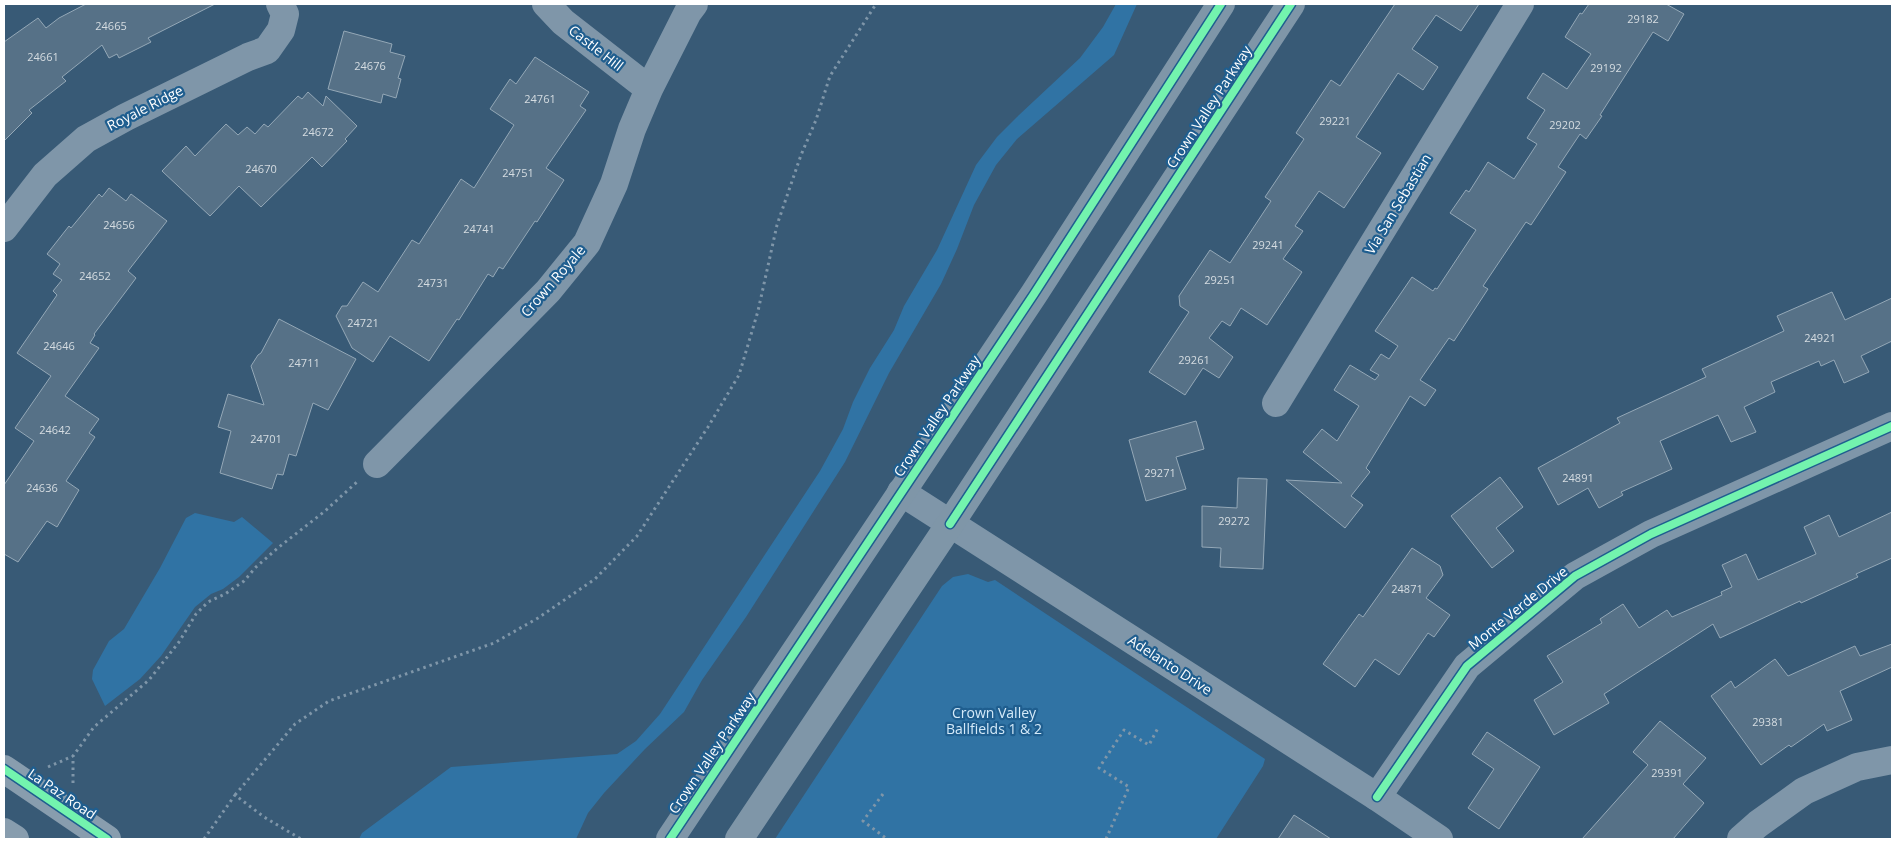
<svg xmlns="http://www.w3.org/2000/svg" width="1896" height="843" font-family="'Open Sans',sans-serif">
	<style>
		.green { fill: #3073a4 }
		.building { fill: #567187; stroke: #94a8b7 }
		.lines { fill: none; stroke-linecap: round; stroke-linejoin: round }
		.path { stroke: #7f96a9; stroke-width: 3; stroke-dasharray: 2.5 4; stroke-linecap: butt }
		.minor { stroke: #7f96a9; stroke-width: 28 }
		.tertiary { stroke: #7f96a9; stroke-width: 28 }
		.secondary { stroke: #889dae; stroke-width: 28 }
		.primary { stroke: #7f96a8; stroke-width: 28 }
		.cycleway-casing { stroke: #1f5e8f; stroke-width: 11 }
		.cycleway { stroke: #73f3ae; stroke-width: 8 }
		.labels { text-anchor: middle; stroke-width: 4.5; stroke-linejoin: round; paint-order: stroke }
		.number-label { font-size: 11px; fill: #d5dce1 }
		.street-label { font-size: 14px; fill: #fff; stroke: #1f5e8f }
		.park-label { font-size: 14px; fill: #d4eaf9; stroke: #1f5e8f }
	</style>
	<rect width="100%" height="100%" fill="#385a76"/>
	<!-- green -->
	<path class="green" d="M1116 4H1137L1114 55 1017 139 996 165 974 205 957 249 941 284 889 373 845 462 746 617 702 680 684 712 645 749 604 793 588 813 576 839H359L362 833 451 767 617 754 636 741 660 714 820 471 843 429 853 402 870 368 894 330 904 306 937 250 976 165 997 137 1019 115 1080 58 1103 27Z
		M195 513 234 522 242 517 273 543 239 577 223 589 211 594 195 607 161 656 140 679 105 706 92 679 93 670 109 641 124 629 160 568 186 518Z
		M968 574 988 582 995 580 1265 759 1263 766 1216 839H775L942 586 953 577Z"/>
	<!-- building -->
	<path class="building" d="M86 4H215L148 38 151 42 119 58 117 54 109 58 102 45 62 77 66 81 29 110 32 113 4 141V42L38 18 46 28 59 18Z
		M1395 4H1479L1461 31 1436 15 1412 49 1438 67 1423 90 1398 73 1356 137 1381 153 1344 208 1319 191 1295 226 1303 231 1283 259 1302 272 1267 325 1241 308 1230 326 1222 321 1209 338 1233 357 1219 378 1203 368 1185 395 1149 372 1189 312 1180 306 1179 296 1210 250 1230 263 1271 201 1265 197 1304 139 1296 133 1331 80 1340 86Z
		M1589 4H1666L1684 14 1668 41 1653 32 1600 115 1602 116 1586 139 1580 134 1558 167 1566 172 1531 225 1526 222 1483 286 1488 289 1454 341 1449 338 1420 380 1436 390 1425 406 1410 396 1366 468 1370 472 1351 496 1363 505 1345 528 1286 480 1342 483 1303 452 1322 429 1337 441 1359 406 1334 390 1350 365 1375 380 1379 375 1370 370 1381 354 1389 359 1398 346 1375 331 1412 277 1433 291 1435 288 1437 289 1476 230 1450 213 1466 190 1469 192 1488 162 1514 179 1537 144 1527 138 1545 110 1527 98 1543 73 1567 89 1591 54 1565 37 1580 13 1582 14Z
		M344 31 392 44 390 52 405 56 398 78 401 79 396 98 383 94 381 103 328 89Z
		M535 57 589 92 580 106 586 110 546 168 564 180 537 222 535 221 503 269 499 267 493 277 488 274 459 320 457 319 429 361 390 336 373 362 352 348 336 316 342 306H347L363 282 378 292 412 240 419 244 461 179 474 188 514 125 490 109 510 79 516 84Z
		M308 92 323 106 326 96 357 126 345 139 347 141 322 167 312 157 261 207 239 186 210 216 162 171 186 146 195 156 226 124 238 135 247 127 255 134 264 124 268 127 298 96 302 99Z
		M109 188 126 201 131 194 167 221 128 271 136 278 94 334 95 335 90 343 99 348 65 396 99 419 89 433 95 437 66 481 79 490 57 527 47 521 18 562 4 554V485L34 441 15 428 51 376 17 353 57 295 53 291 62 280 53 274 60 264 47 254 69 226 71 228 99 194 102 197Z
		M1832 292 1845 320 1892 298V341L1861 356 1869 372 1844 383 1834 360 1821 366 1819 361 1771 382 1775 392 1744 407 1756 432 1731 442 1718 415 1660 441 1672 469 1621 492 1623 495 1599 508 1588 488 1558 505 1538 468 1620 423 1617 418 1706 377 1702 369 1784 331 1777 316Z
		M279 319 356 359 328 410 313 403 296 456 289 454 283 475 277 474 272 489 220 473 231 431 218 427 228 394 264 405 251 366 258 355 261 353Z
		M1196 421 1204 449 1176 457 1186 489 1146 501 1129 440Z
		M1500 477 1523 507 1496 528 1514 551 1492 568 1451 516Z
		M1238 478 1267 479 1263 569 1220 567 1221 548 1202 547V506L1237 508Z
		M1892 512V558L1856 574 1858 577 1801 603 1800 601 1720 638 1713 624 1604 694 1609 703 1554 735 1534 700 1563 682 1547 656 1602 623 1600 619 1623 604 1639 628 1667 610 1672 617 1722 595 1721 592 1732 587 1722 565 1746 554 1758 580 1816 554 1804 527 1829 515 1839 537Z
		M1412 548 1440 566 1443 575 1426 598 1450 615 1434 637 1428 633 1399 675 1375 659 1355 687 1323 664 1359 614 1363 617Z
		M1892 644V667L1840 691 1852 720 1827 731 1824 724 1791 747 1789 745 1761 765 1711 696 1731 681 1735 688 1775 659 1788 676 1855 646 1860 656Z
		M1660 721 1706 758 1683 784 1704 803 1673 839H1582L1648 765 1633 752Z
		M1487 732 1540 767 1499 829 1468 808 1494 769 1472 754Z
		M1294 815 1331 839H1278Z"/>
	<g class="lines">
		<!-- path -->
		<path class="path" d="M48 767 73 756
			M73 783V756L94 727 149 680 179 642 196 614 208 602 225 594 244 581 256 567 279 547 325 511 358 481
			M883 794 863 821 887 839
			M235 795 295 724 329 701 494 643 538 618 595 579 637 536 708 427 739 375 758 311 777 225 801 155 816 120 830 76 876 4
			M204 839 235 795 264 817 301 839
			M1106 839 1129 787 1099 768 1124 730 1149 745 1159 726"/>
		<!-- minor -->
		<path class="minor" d="M546 4 563 22 649 89
			M4 228 45 175 86 139 126 117 248 57 267 50 281 30 285 14 280 4
			M1276 403 1520 4
			M377 464 548 291 587 243 614 184 632 129 649 89 688 12 694 4
			M1377 797 1467 666 1575 576 1651 534 1892 426
			M1741 839 1758 824 1804 791 1857 767 1892 760"/>
		<!-- tertiary -->
		<path class="tertiary" d="M901 492 1377 797 1439 839"/>
		<!-- secondary -->
		<path class="secondary" d="M4 769 107 839
			M4 832 15 839"/>
		<!-- primary -->
		<path class="primary" d="M670 839 1034 294 1221 4
			M739 839 950 524 1291 4"/>
		<!-- cycleway casing -->
		<g class="cycleway-casing">
			<path id="cycleway" d="M950 524 1291 4
				M4 769 107 839
				M1377 797 1467 666 1575 576 1651 534 1892 426
				M670 839 1034 294 1221 4"/>
		</g>
		<!-- cycleway -->
		<use href="#cycleway" class="cycleway"/>
	</g>
	<g class="labels">
		<!-- number labels -->
		<g class="number-label">
			<text x="1643" y="23">29182</text>
			<text x="111" y="30">24665</text>
			<text x="43" y="61">24661</text>
			<text x="370" y="70">24676</text>
			<text x="1606" y="72">29192</text>
			<text x="540" y="103">24761</text>
			<text x="1335" y="125">29221</text>
			<text x="1565" y="129">29202</text>
			<text x="318" y="136">24672</text>
			<text x="261" y="173">24670</text>
			<text x="518" y="177">24751</text>
			<text x="119" y="229">24656</text>
			<text x="479" y="233">24741</text>
			<text x="1268" y="249">29241</text>
			<text x="95" y="280">24652</text>
			<text x="1220" y="284">29251</text>
			<text x="433" y="287">24731</text>
			<text x="363" y="327">24721</text>
			<text x="1820" y="342">24921</text>
			<text x="59" y="350">24646</text>
			<text x="1194" y="364">29261</text>
			<text x="304" y="367">24711</text>
			<text x="55" y="434">24642</text>
			<text x="266" y="443">24701</text>
			<text x="1160" y="477">29271</text>
			<text x="1578" y="482">24891</text>
			<text x="42" y="492">24636</text>
			<text x="1234" y="525">29272</text>
			<text x="1407" y="593">24871</text>
			<text x="1768" y="726">29381</text>
			<text x="1667" y="777">29391</text>
		</g>
		<!-- street labels -->
		<g class="street-label">
			<text transform="translate(596 48) rotate(38)" y="5">Castle Hill</text>
			<text transform="translate(1209 107) rotate(-57)" y="5">Crown Valley Parkway</text>
			<text transform="translate(145 108) rotate(-27)" y="5">Royale Ridge</text>
			<text transform="translate(1398 204) rotate(-59)" y="5">Via San Sebastian</text>
			<text transform="translate(553 281) rotate(-49)" y="5">Crown Royale</text>
			<text transform="translate(937 416) rotate(-56)" y="5">Crown Valley Parkway</text>
			<text transform="translate(1518 608) rotate(-39)" y="5">Monte Verde Drive</text>
			<text transform="translate(1170 665) rotate(33)" y="5">Adelanto Drive</text>
			<text transform="translate(712 753) rotate(-56)" y="5">Crown Valley Parkway</text>
			<text transform="translate(62 794) rotate(34)" y="5">La Paz Road</text>
		</g>
		<!-- park labels -->
		<g class="park-label">
			<text x="994" y="718">Crown Valley<tspan x="994" dy="16">Ballfields 1 &amp; 2</tspan></text>
		</g>
	</g>
	<!-- border -->
	<rect width="1896" height="843" fill="none" stroke="#ffffff" stroke-width="10"/>
</svg>
